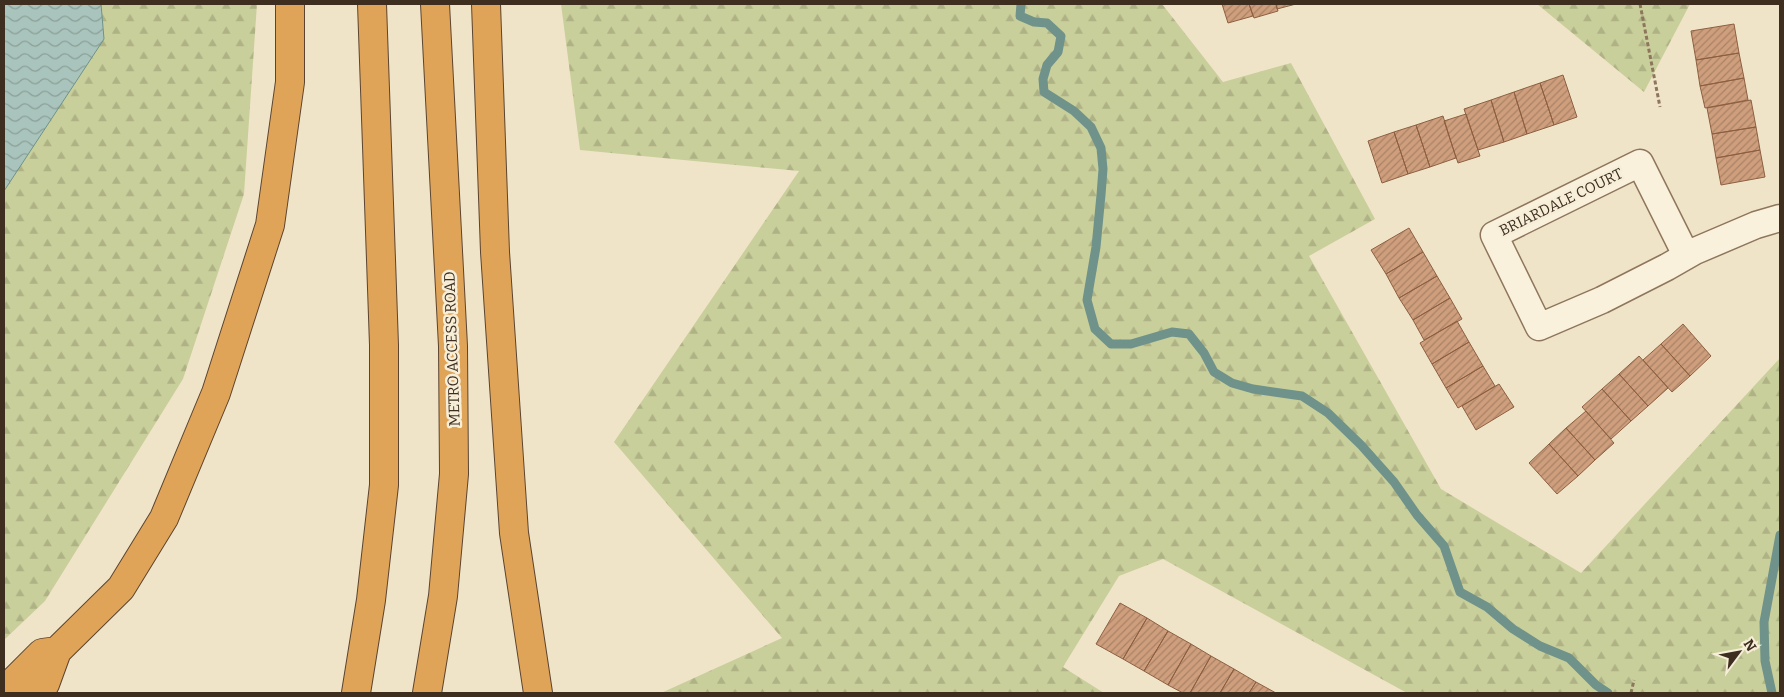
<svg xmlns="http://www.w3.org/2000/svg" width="1784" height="697" font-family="Bitter,serif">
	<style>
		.forest { fill: url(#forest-firs) }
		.water { fill: url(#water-waves); stroke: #6f938a }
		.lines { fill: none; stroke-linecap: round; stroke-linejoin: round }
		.stream { stroke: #6f938a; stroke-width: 9 }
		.building { fill: url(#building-hatch); stroke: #8d5f41 }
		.minor-casing { stroke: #8d765c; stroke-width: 29 }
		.highway-casing { stroke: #5b4430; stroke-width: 30 }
		.path { stroke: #8d765c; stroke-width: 3; stroke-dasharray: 4 2.5; stroke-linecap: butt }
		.minor { stroke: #faf1dc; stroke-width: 26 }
		.highway { stroke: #e0a458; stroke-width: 28 }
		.labels { text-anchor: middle; stroke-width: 5; stroke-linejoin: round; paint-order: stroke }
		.street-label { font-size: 15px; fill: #3d2e20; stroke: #f7eed8 }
	</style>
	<defs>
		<pattern id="forest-firs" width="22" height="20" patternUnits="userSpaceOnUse" patternTransform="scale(1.25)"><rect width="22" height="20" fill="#c9cf9b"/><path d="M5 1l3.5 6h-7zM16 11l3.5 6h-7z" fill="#aeb285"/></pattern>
		<pattern id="water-waves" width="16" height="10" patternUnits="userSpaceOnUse" patternTransform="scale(1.25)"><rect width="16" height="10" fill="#a9c4bc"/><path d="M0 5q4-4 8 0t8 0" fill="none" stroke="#8ba098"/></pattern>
		<pattern id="building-hatch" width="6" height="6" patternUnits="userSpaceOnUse" patternTransform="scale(1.25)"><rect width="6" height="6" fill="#cf9f7d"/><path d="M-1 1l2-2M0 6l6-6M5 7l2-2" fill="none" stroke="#a98266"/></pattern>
	</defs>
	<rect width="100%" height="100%" fill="#f0e4c8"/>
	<!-- forest -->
	<path class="forest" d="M4 4H257L244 194 183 379 45 601 4 640Z
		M561 4H1162L1223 82 1291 63 1375 219 1309 256 1441 489 1581 573 1780 358V693H1407L1163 559 1119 576 1063 667 1104 693H661L782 638 614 442 799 171 580 150Z
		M1537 4H1690L1644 92Z"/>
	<!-- water -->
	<path class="water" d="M4 4H101L104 39 4 191Z"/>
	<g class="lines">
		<!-- stream -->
		<path class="stream" d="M1021 4 1020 16 1034 22 1047 23 1061 36 1058 52 1047 65 1043 79 1044 92 1074 111 1091 127 1101 148 1103 169 1101 195 1096 247 1087 300 1095 329 1111 344H1131L1172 332 1189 334 1204 353 1214 372 1232 383 1253 389 1302 396 1328 413 1361 445 1394 482 1417 515 1444 546 1460 592 1487 607 1513 629 1540 646 1569 658 1596 685 1608 693
			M1772 693 1765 661 1764 622 1780 535"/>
	</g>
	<!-- building -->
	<path class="building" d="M1222 4H1249L1253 16 1228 23Z
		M1249 4H1276L1278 11 1254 18Z
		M1276 4H1296L1277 9Z
		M1734 24 1739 53 1696 60 1691 31Z
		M1739 53 1744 78 1700 86 1696 60Z
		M1563 75 1577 117 1554 125 1540 83Z
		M1744 78 1748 100 1705 108 1700 86Z
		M1540 83 1554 125 1527 134 1514 92Z
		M1514 92 1527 134 1504 142 1491 100Z
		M1491 100 1504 142 1478 150 1464 109Z
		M1751 100 1756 127 1712 134 1707 108Z
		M1466 114 1480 156 1458 163 1444 121Z
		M1443 116 1456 158 1430 167 1416 125Z
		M1416 125 1430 167 1408 174 1394 132Z
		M1756 127 1760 150 1716 158 1712 134Z
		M1394 132 1408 174 1382 183 1368 141Z
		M1760 150 1765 177 1721 185 1716 158Z
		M1409 228 1423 252 1386 274 1371 250Z
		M1423 252 1437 276 1399 298 1386 274Z
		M1437 276 1450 298 1413 320 1399 298Z
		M1450 298 1462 319 1424 340 1413 320Z
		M1457 321 1469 342 1432 364 1420 343Z
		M1683 324 1711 356 1690 376 1661 344Z
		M1469 342 1483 366 1446 388 1432 364Z
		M1661 344 1690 376 1672 392 1643 360Z
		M1639 356 1668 388 1648 406 1619 374Z
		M1483 366 1495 386 1458 408 1446 388Z
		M1619 374 1648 406 1631 421 1602 389Z
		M1499 384 1514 407 1476 430 1462 406Z
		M1602 389 1631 421 1611 439 1582 407Z
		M1586 411 1614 443 1595 460 1566 428Z
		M1566 428 1595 460 1578 476 1549 444Z
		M1549 444 1578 476 1557 494 1529 463Z
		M1120 603 1147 618 1123 659 1096 644Z
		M1147 618 1168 631 1144 671 1123 659Z
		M1168 631 1191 644 1168 685 1144 671Z
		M1191 644 1211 656 1190 693H1183L1168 685Z
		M1211 656 1234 669 1220 693H1190Z
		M1234 669 1256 682 1249 693H1220Z
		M1256 682 1276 693H1249Z"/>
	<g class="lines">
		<!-- minor casing -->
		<g class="minor-casing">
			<path id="minor" d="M1686 255 1640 163 1494 235 1539 327 1602 300 1667 267 1695 251 1756 225 1780 218"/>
		</g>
		<!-- highway casing -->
		<g class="highway-casing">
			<path id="highway" d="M486 4 495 252 514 533 538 693
				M4 691 42 653 57 651
				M34 693 45 684 57 651 121 588 164 518 216 393 270 225 290 82V4
				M356 693 371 600 384 485V345L372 4
				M427 693 443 596 454 474 453 346 435 4"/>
		</g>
		<!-- path -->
		<path class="path" d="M1640 4 1660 107
			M1631 693 1634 680"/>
		<!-- minor -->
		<use href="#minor" class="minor"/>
		<!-- highway -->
		<use href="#highway" class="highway"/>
	</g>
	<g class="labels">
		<!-- street labels -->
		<g class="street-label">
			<text transform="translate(1561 202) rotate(-26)" y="5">BRIARDALE COURT</text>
			<text transform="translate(452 349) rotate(-92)" y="5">METRO ACCESS ROAD</text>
		</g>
	</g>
	<!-- border -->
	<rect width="1784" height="697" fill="none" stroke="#3d2e20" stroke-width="10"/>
	<!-- north arrow -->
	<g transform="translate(1739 652) rotate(58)" stroke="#f7eed8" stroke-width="4" paint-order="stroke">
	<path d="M0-4L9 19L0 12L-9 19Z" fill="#3d2e20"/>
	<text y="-8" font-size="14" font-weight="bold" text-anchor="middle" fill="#3d2e20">N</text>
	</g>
</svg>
